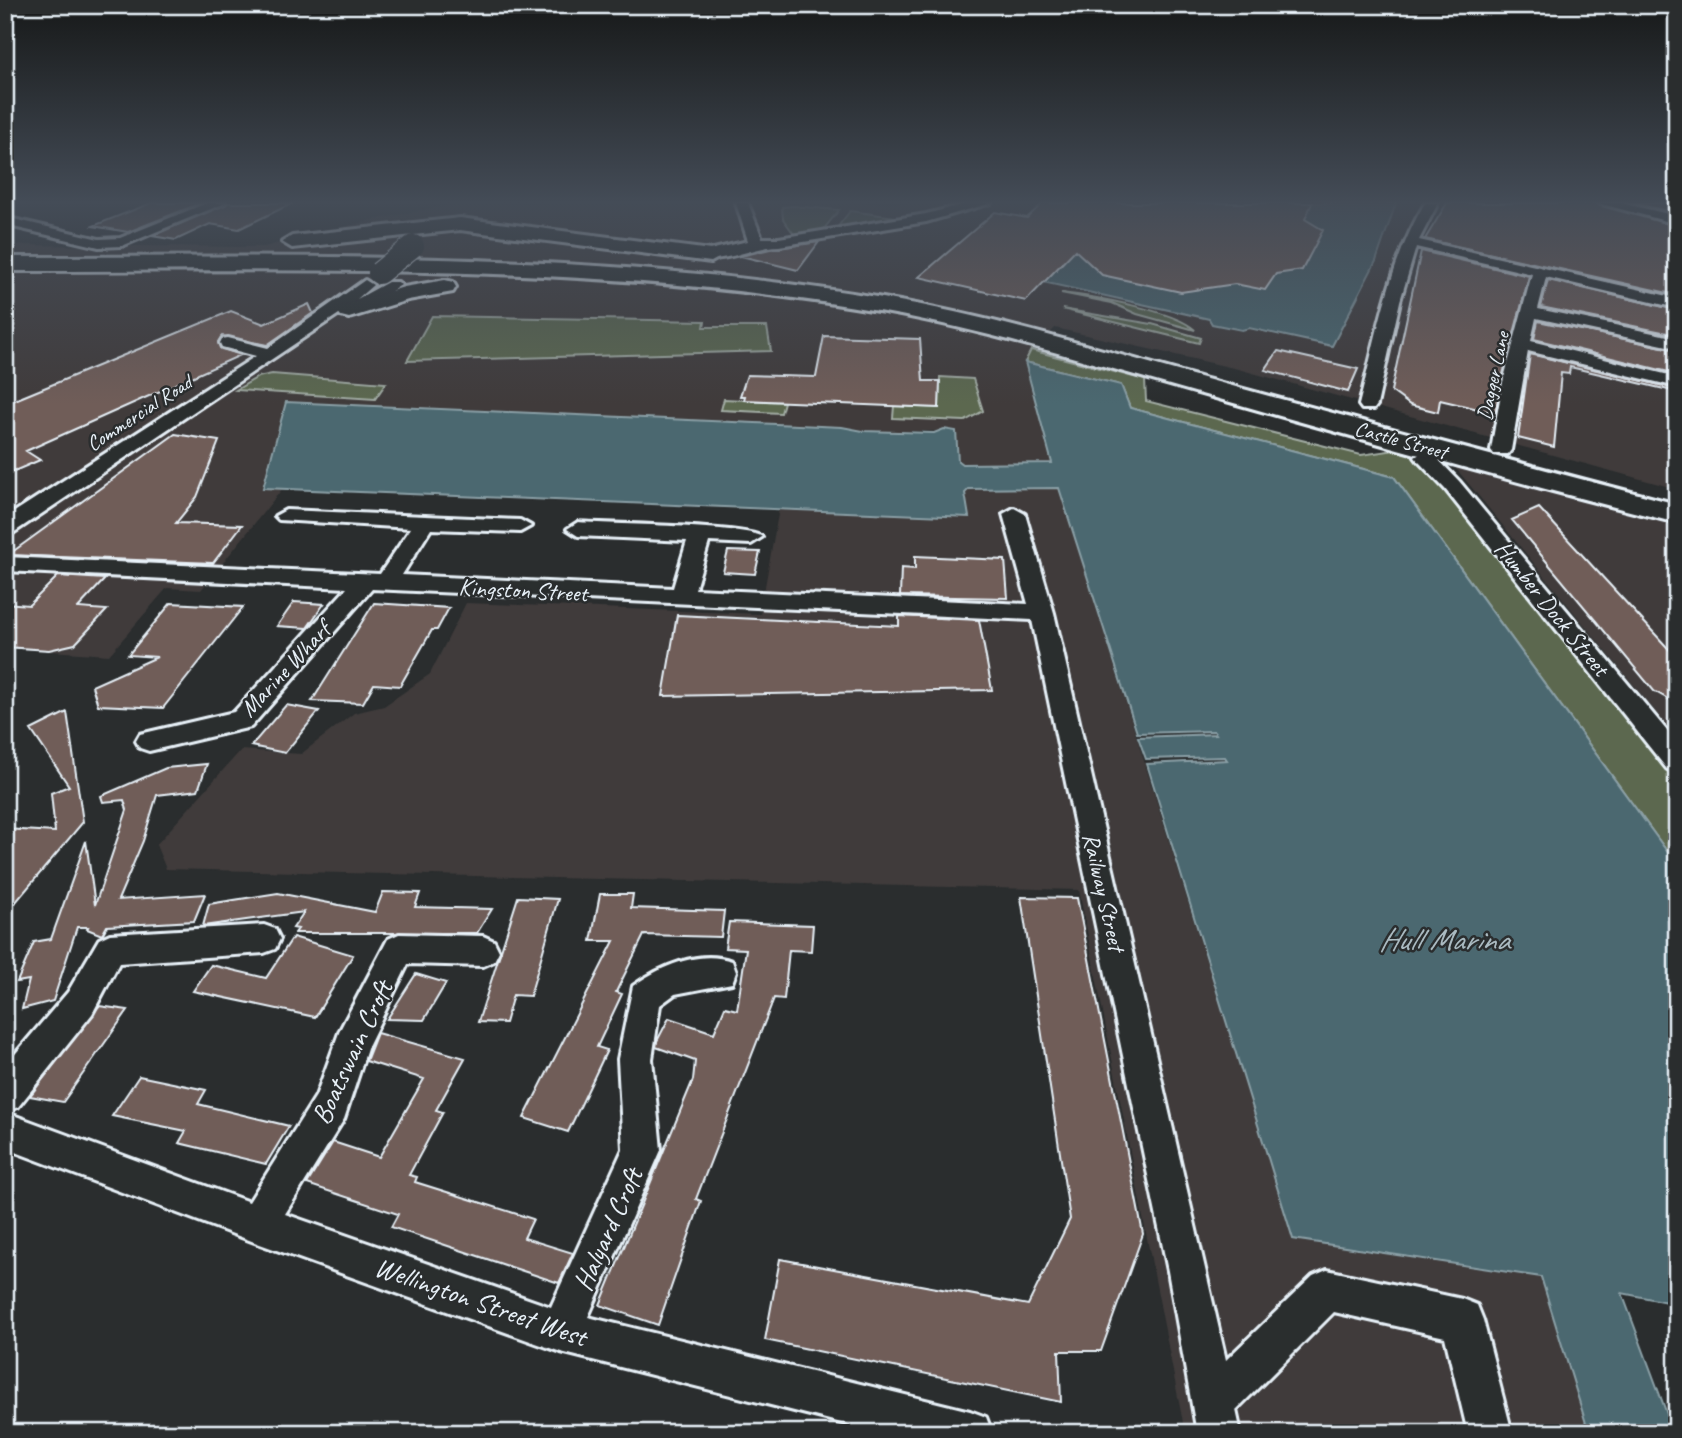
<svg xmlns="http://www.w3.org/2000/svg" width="1682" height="1438" font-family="Caveat,sans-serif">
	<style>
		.built { fill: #3f3b3b }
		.green { fill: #5c684f; stroke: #a2aca4; stroke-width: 2 }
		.water { fill: #4c686f; stroke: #8a9fa6; stroke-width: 2 }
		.building { fill: #705d59; stroke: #e8f1f8; stroke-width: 2 }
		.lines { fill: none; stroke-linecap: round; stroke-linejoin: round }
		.minor-casing { stroke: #e8f1f8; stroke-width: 6 }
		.highway-casing { stroke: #e8f1f8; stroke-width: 6 }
		.minor { fill: #2a2d2e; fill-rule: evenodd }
		.highway { fill: #2a2d2e; fill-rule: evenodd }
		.highway-bridge-casing { stroke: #e8f1f8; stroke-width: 24; stroke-linecap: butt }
		.highway-bridge { stroke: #2a2d2e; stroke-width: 22 }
		.labels { text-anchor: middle; stroke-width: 5; stroke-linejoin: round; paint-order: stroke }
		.far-street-label { font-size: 21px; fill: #e8f1f8; stroke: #2a2d2e }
		.street-label { font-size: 24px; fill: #e8f1f8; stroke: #2a2d2e }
		.near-street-label { font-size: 28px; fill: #e8f1f8; stroke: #2a2d2e }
		.near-water-label { font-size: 32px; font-style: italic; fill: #aabac1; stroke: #2a2d2e }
	</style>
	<rect width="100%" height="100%" fill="#2a2d2e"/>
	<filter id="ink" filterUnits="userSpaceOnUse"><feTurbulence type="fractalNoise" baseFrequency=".0143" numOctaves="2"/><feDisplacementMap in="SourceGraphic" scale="14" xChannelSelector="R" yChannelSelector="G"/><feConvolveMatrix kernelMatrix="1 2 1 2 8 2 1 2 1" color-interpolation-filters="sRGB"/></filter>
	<g filter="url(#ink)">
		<!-- built -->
		<path class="built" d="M459 203H1677V489L1238 369 1055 328 1025 359 1053 463 962 465 958 461 956 431H863L842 427 263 487 283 488 201 590 167 588 109 655 5 648V245L264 247 372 220Z
			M1449 460 1677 524V739L1672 732Z
			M1059 488 1293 1239 1541 1277 1589 1433H1185L1079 890 166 869 156 845 241 750 301 754 354 713 384 706 430 674 466 603 760 614 779 509 968 517 965 493 969 489Z"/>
		<!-- green -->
		<path class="green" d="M793 206 839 210 823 230 794 234 783 219 782 207Z
			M850 211 903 218 837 228Z
			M1061 293C1091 296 1174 310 1195 330L1137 314 1112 303Z
			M1062 309 1152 324 1201 338 1199 343Z
			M432 316 705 321 704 327H767L771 351 407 361Z
			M1031 350 1145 380 1146 401 1361 455 1409 448 1646 739 1677 782V865L1394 477 1130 408 1121 385 1025 362Z
			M272 374 386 383 375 399 236 390 258 377Z
			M940 377 973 379 983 411 965 421 893 418 894 406 939 408Z
			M724 399 784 402 781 413 721 410Z"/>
		<!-- water -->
		<path class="water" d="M1060 203H1396L1376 261 1332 346 1249 328 1242 330 1212 324 1209 319 989 270Z
			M1025 362 1121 385 1130 408 1394 477 1677 865V1304L1622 1293 1674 1433H1589L1541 1277 1293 1239 1147 764 1227 760 1225 757 1146 759 1138 737 1216 734 1214 731 1137 733 1059 488 969 489 965 493 969 517 263 488 286 402 842 427 863 431 934 433 944 429 956 431 958 461 962 464 1052 463Z"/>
		<!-- building -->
		<path class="building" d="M151 203H201L128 232 93 226Z
			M227 203H293L239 229 210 224 176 240 152 236Z
			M1043 203H1312L1305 219 1323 230 1302 270 1276 274 1265 290 1235 284 1181 292 1102 275 1075 250 1026 301 919 277 995 212 1027 218Z
			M1447 203H1595L1677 226V295L1425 239Z
			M1632 203H1677V213Z
			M819 242 798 270 741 256 770 249Z
			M1421 251 1529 276 1495 413 1440 400 1438 412 1410 405 1391 391Z
			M1548 280 1677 310V335L1541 307Z
			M309 304 313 313 267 345 222 336 218 342 220 348 241 355 26 451 40 460 5 475V404L231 311 264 324Z
			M1538 321 1677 350V374L1534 339Z
			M824 336 920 339 923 381H940L939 408 744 400 745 396H740L747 375 816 377Z
			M1278 351 1358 369 1348 392 1265 370Z
			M1530 354 1677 389V392L1570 367 1569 374 1561 373 1554 447 1518 438Z
			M175 434 219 441 197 497 176 523 242 525 213 563 8 555Z
			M1539 508 1677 658V704L1654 691 1512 520Z
			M728 551 760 552 755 574 723 572Z
			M915 556 1005 560 1008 598 900 596 901 568 915 569Z
			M58 576 105 579 78 608 107 610 75 644 49 650 5 647V603L29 605Z
			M294 602 324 604 307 628 277 626Z
			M171 603 243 607 163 708 98 705 92 686 157 657 128 655Z
			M374 603 449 608 437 630H432L400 686 374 684 363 703 312 701Z
			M677 615 899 626V616L979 620 992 690 663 696Z
			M286 705 319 711 285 753 251 746Z
			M67 712 83 822 5 915V829L55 832 51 793 69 786 31 730Z
			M207 764 198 790 157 795 143 841 118 900 205 894 194 921 107 926 102 935 87 929 88 927H77L53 1001 22 1009 29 980 17 982 34 942 51 939 86 841 95 905 127 810 124 800 103 802 101 796 166 768Z
			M383 892 420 893 415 907 492 909 477 933H295L298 929 293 928 304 912 203 926 209 904 278 893 375 912Z
			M600 894H633L631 908 724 911 721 937 644 935 616 992 622 994 597 1047 607 1050 568 1132 524 1118 614 941H591Z
			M518 897 558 899 530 996 513 995 505 1023 478 1022Z
			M1021 897 1077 898 1143 1234 1101 1351H1059L1061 1402 765 1340 780 1259 1028 1305 1070 1219Z
			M729 922 813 925 811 951 789 950 784 999 774 998 696 1199 701 1201 658 1325 600 1305 693 1080 695 1061 656 1047 657 1041 669 1018 714 1033 725 1007 737 1010 746 949 725 948Z
			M293 937 353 955 315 1017 193 991 211 965 266 978Z
			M416 974 446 983 424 1020 387 1019Z
			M99 1006 128 1010 63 1102 30 1096Z
			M377 1033 465 1058 436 1110 443 1112 409 1175 417 1177 415 1182 533 1219 524 1238 573 1253 559 1283 391 1227 398 1214 307 1184 333 1142 379 1157 424 1079 366 1061Z
			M139 1076 206 1090 198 1104 289 1126 266 1164 179 1143 186 1131 112 1116Z"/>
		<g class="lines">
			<!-- minor casing -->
			<g class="minor-casing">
				<path id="minor" d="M207 203H225L122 246 99 247 5 225V217L99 239 120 238Z
					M736 203H748L762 238H779L926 214 969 203H991L926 222 779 246C754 246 726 263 701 258V252L748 241Z
					M1425 203H1438L1419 240 1677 298V308L1546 277 1538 309 1677 338V348L1536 318 1531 341 1677 377V387L1528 351 1511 450 1508 454H1494L1491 450 1503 382 1532 274 1416 247 1400 301 1377 405 1374 409H1362L1359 405C1377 336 1388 265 1425 203Z
					M1598 203H1621L1677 216V224Z
					M365 280 373 285 357 299 388 282H398L401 285 358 312 345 310 13 533 5 534V518L256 356 222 347 220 343 222 339 228 338 268 348Z
					M1425 451 1432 453 1459 481 1677 743V772L1667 769 1445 489 1418 461 1415 457Z
					M1014 508 1025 514 1054 613 1226 1360 1313 1276 1327 1270 1462 1299 1477 1305 1483 1320 1512 1433H1468L1445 1337 1334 1312 1236 1410 1241 1433H1197L1168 1271 1032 620 372 589 251 727 149 751 140 748 136 741 140 734 234 712 347 588 5 571V557L380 574 411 528 279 520 275 516 286 510 520 520 531 526 520 532 431 529 402 575 673 588 687 541 578 536 567 529 578 522C602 524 754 526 762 537L751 544 709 542 695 589 1028 604 1003 514Z
					M264 925 275 929 280 939 275 949 264 953 119 963 92 1014 18 1107 5 1112V1066L68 992 99 939 110 934Z
					M399 934 483 936 494 941 499 951 494 961 483 966 408 964 368 1046 344 1119 285 1214 551 1307 623 1149 618 1059 633 986C659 967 699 949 732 961L736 972 732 983 675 994 660 1005 652 1059 661 1150 588 1317 970 1411 986 1417 992 1433H881L561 1352 257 1243 5 1148V1112L249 1202 316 1096 340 1030 388 939Z"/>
			</g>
			<!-- highway casing -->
			<g class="highway-casing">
				<path id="highway" d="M460 218 711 250 722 256 711 262 460 230 292 248 282 242 292 236Z
					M5 257C298 257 594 249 883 298 995 317 1105 351 1214 381 1368 423 1523 464 1677 504V523C1516 483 1357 438 1198 393 1094 364 990 331 884 312 594 261 298 271 5 271Z
					M445 280 453 282 456 287 453 292 408 300 349 318 341 316 337 311 341 306 404 287Z"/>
			</g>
			<!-- minor -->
			<use href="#minor" class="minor"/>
			<!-- highway -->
			<use href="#highway" class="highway"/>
			<!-- highway-bridge casing -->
			<g class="highway-bridge-casing">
				<path id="highway-bridge" d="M379 273 413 246"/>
			</g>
			<!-- highway-bridge -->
			<use href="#highway-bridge" class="highway-bridge"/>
		</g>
	</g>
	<!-- sky -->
	<linearGradient id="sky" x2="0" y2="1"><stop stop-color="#171919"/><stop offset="0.5" stop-color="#444c57"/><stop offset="1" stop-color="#444c57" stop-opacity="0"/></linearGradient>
	<rect width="1682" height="404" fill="url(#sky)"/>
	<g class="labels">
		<!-- far-street labels -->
		<g class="far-street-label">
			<text transform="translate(1493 376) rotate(-78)" y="7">Dagger Lane</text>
			<text transform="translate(139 413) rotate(-33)" y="7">Commercial Road</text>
			<text transform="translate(1401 440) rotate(15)" y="7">Castle Street</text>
		</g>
		<!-- street labels -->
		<g class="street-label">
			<text transform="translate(523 590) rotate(3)" y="8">Kingston Street</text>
			<text transform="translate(1552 608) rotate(51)" y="8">Humber Dock Street</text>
			<text transform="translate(285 669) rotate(-47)" y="8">Marine Wharf</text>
			<text transform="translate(1104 892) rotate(77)" y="8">Railway Street</text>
		</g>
		<!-- near-street labels -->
		<g class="near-street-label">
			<text transform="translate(351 1052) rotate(-65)" y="10">Boatswain Croft</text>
			<text transform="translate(607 1229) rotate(-66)" y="10">Halyard Croft</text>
			<text transform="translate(481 1301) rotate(19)" y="10">Wellington Street West</text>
		</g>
		<!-- near-water labels -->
		<g class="near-water-label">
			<text x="1444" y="950">Hull Marina</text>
		</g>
	</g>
	<!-- margin -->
	<rect width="1682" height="1438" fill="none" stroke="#2a2d2e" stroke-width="28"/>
	<rect x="14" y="14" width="1654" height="1410" fill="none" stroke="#e8f1f8" stroke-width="2.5" filter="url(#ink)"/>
</svg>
